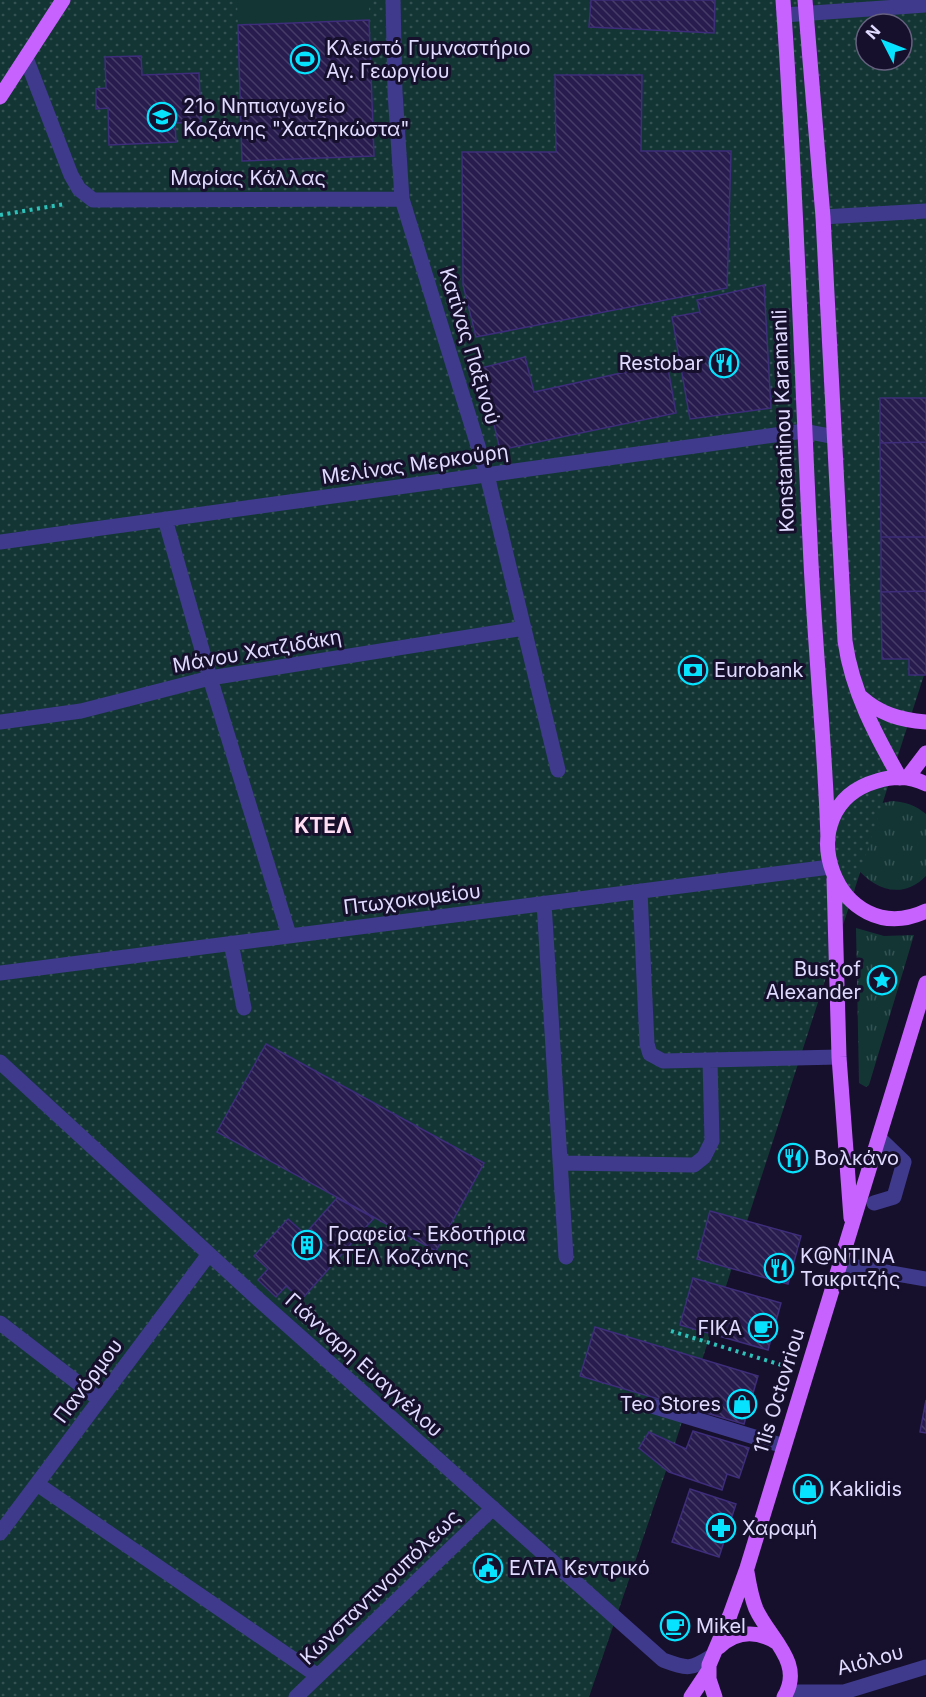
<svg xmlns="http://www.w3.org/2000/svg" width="926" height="1697" font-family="Inter,sans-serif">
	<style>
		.grass { fill: url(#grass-tufts) }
		.park { fill: url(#park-dots); fill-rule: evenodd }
		.garden { fill: #133635 }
		.building { fill: url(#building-back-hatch); stroke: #3e2d7a; stroke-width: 1.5 }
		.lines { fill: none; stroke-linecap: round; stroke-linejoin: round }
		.path { stroke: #2dc1ba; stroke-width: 4; stroke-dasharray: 3 4.5; stroke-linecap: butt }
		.minor { stroke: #3f3a8c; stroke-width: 15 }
		.major { stroke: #c762ff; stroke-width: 15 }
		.labels { text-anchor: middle; stroke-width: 6; stroke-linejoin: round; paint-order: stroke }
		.poi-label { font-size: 20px; fill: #e0dbff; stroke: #16102c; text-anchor: start }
		.street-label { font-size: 20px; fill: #e0dbff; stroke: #16102c }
		.neighbourhood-label { font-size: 21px; font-weight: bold; fill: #ffddf2; stroke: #16102c }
	</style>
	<defs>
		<pattern id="grass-tufts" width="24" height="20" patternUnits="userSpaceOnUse" patternTransform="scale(1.5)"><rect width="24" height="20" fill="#133635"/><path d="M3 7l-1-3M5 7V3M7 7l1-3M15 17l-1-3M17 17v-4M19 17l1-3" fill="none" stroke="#355253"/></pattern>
		<pattern id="park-dots" width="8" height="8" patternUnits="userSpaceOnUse" patternTransform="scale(1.5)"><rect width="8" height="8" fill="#133635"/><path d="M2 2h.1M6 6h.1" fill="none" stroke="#355253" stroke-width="1.8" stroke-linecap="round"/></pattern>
		<pattern id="building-back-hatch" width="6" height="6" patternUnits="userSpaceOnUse" patternTransform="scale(1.5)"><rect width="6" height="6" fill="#271c4d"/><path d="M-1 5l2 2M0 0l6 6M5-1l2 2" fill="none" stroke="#463c68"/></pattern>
	</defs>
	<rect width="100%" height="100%" fill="#16102c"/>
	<!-- grass -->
	<path class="grass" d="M892 801C906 802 915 805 926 814V876C903 900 874 890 856 867L878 804Z
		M856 928 884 936 914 935 869 1085 866 1087 859 1083Z"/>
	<!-- park -->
	<path class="park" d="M0 0H926V669L669 1462 589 1697H0ZM866 24H902V60H866Z"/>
	<!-- garden -->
	<path class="garden" d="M237 0H369V20L238 25Z"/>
	<!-- building -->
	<path class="building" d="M591 0H715L714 33 589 27Z
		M369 20 374 156 242 161 238 25Z
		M141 56 142 75 199 73 201 122 175 123 176 142 109 145 108 108 96 109V89L106 88 105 57Z
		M555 75H642L641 151H731L727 288 476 337 463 285 462 152H556Z
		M764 285 771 408 690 419 672 317 700 312 697 300Z
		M525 357 534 392 667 363 676 413 500 450 481 368Z
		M880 398H926V442L880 443Z
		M926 442V537H881L880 443Z
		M881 537H926V591L881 592Z
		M926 591V675H909V659H882L881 592Z
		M266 1044 484 1163 436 1251 217 1132Z
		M337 1198 374 1218 301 1300 286 1286 276 1297 258 1280 268 1269 254 1256 288 1219 305 1234Z
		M710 1211 801 1236 788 1284 697 1259Z
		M693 1278 781 1303 768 1350 680 1325Z
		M595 1327 758 1376 744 1424 580 1376Z
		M926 1400V1433L920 1432Z
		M693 1431 749 1448 739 1478 727 1474 722 1490 669 1472 639 1448 649 1432 686 1449Z
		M690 1489 736 1504 719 1557 672 1542Z"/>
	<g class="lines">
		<!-- path -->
		<path class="path" d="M0 215 65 204
			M671 1331 788 1367"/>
		<!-- minor -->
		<path class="minor" d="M393 0 395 92 402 199 487 475 558 770
			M784 15 926 5
			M26 58 71 175 79 189 93 200 402 199
			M823 217 926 211
			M165 519 210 678 289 935
			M0 542 804 431 835 437
			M0 722 81 711 210 678 524 628
			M640 891 647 1044 650 1054 663 1061 839 1057
			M544 903 566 1257
			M231 943 244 1008
			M0 973 830 867
			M0 1062 259 1300 663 1660C688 1669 690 1670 712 1656
			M560 1163 694 1165 704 1157 712 1141 710 1061
			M874 1203 894 1197 904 1162 879 1138
			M840 1264 926 1279
			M0 1323 100 1400
			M652 1406 784 1446
			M37 1484 318 1676
			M0 1533 209 1254
			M788 1692H844L926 1667
			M296 1697 493 1508"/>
		<!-- major -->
		<path class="major" d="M783 0C796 180 801 360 810 541 814 641 825 740 828 840
			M805 0 823 217 845 641C852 691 875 734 900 778
			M0 97 63 0
			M861 697C880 714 900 720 926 722
			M907 778 926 753
			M926 784C911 776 893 776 877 781 783 808 837 953 926 911
			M834 879 839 1057 851 1218
			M747 1572C749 1584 751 1597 756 1609 769 1638 805 1663 784 1697
			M719 1647C736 1631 756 1630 776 1642
			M691 1697 709 1670
			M715 1697 709 1679V1665L730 1615 747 1568 926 983"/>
	</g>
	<!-- icons -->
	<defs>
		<g id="stadium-ring" transform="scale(1.5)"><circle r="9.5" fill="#16102c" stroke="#07e3ff" stroke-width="1.5"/><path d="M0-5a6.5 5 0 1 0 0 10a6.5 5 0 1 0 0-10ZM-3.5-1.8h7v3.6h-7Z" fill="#07e3ff"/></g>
		<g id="school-ring" transform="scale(1.5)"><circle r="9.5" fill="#16102c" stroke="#07e3ff" stroke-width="1.5"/><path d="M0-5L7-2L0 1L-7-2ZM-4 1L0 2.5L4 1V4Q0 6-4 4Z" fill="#07e3ff"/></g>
		<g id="restaurant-ring" transform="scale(1.5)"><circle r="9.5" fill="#16102c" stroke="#07e3ff" stroke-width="1.5"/><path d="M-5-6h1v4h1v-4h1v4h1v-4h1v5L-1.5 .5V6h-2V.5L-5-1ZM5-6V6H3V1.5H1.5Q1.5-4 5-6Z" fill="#07e3ff"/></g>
		<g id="bank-ring" transform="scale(1.5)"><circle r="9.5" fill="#16102c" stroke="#07e3ff" stroke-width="1.5"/><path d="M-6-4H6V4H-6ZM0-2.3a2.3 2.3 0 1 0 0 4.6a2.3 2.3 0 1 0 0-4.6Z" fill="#07e3ff"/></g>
		<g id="sight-ring" transform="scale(1.5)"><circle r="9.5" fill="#16102c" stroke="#07e3ff" stroke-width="1.5"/><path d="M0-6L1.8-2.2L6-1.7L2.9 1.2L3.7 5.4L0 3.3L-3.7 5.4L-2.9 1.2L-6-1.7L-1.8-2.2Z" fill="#07e3ff"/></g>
		<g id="building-ring" transform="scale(1.5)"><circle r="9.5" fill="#16102c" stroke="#07e3ff" stroke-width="1.5"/><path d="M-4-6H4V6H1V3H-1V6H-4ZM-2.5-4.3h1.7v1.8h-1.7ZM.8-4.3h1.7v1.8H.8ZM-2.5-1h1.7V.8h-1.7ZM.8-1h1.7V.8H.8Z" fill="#07e3ff"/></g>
		<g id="cafe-ring" transform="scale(1.5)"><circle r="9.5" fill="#16102c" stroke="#07e3ff" stroke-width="1.5"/><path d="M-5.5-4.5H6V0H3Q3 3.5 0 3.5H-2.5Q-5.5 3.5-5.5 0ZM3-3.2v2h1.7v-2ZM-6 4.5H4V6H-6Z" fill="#07e3ff"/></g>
		<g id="shop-ring" transform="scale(1.5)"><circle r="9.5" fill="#16102c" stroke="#07e3ff" stroke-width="1.5"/><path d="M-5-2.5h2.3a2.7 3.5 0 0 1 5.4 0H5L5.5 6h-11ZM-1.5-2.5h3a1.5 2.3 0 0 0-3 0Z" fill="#07e3ff"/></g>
		<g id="pharmacy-ring" transform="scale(1.5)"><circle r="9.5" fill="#16102c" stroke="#07e3ff" stroke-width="1.5"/><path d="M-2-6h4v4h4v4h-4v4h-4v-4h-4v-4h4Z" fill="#07e3ff"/></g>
		<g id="civic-ring" transform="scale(1.5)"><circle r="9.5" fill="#16102c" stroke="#07e3ff" stroke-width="1.5"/><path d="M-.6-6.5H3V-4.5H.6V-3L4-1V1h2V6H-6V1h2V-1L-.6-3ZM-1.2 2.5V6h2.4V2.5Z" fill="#07e3ff"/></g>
	</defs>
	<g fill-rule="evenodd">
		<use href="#stadium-ring" x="305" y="59"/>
		<use href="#school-ring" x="162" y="117"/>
		<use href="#restaurant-ring" x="724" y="363"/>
		<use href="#bank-ring" x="693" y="670"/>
		<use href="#sight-ring" x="882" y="980"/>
		<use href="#restaurant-ring" x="793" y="1158"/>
		<use href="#building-ring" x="307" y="1245"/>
		<use href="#restaurant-ring" x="779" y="1268"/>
		<use href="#cafe-ring" x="763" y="1328"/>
		<use href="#shop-ring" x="742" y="1404"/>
		<use href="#shop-ring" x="808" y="1489"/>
		<use href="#pharmacy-ring" x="721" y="1528"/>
		<use href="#civic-ring" x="488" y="1568"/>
		<use href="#cafe-ring" x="675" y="1626"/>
	</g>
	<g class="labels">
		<!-- poi labels -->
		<g class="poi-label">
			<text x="326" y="55">Κλειστό Γυμναστήριο<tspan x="326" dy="23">Αγ. Γεωργίου</tspan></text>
			<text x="183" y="113">21ο Νηπιαγωγείο<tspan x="183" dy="23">Κοζάνης "Χατζηκώστα"</tspan></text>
			<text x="703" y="370" text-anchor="end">Restobar</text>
			<text x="714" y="677">Eurobank</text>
			<text x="861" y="976" text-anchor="end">Bust of<tspan x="861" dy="23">Alexander</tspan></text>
			<text x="814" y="1165">Βολκάνο</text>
			<text x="328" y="1241">Γραφεία - Εκδοτήρια<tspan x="328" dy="23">ΚΤΕΛ Κοζάνης</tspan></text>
			<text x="800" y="1263">Κ@ΝΤΙΝΑ<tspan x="800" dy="23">Τσικριτζής</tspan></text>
			<text x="742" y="1335" text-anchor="end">FIKA</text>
			<text x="721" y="1411" text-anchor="end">Teo Stores</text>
			<text x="829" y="1496">Kaklidis</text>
			<text x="742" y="1535">Χαραμή</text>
			<text x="509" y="1575">ΕΛΤΑ Κεντρικό</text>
			<text x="696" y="1633">Mikel</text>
		</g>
		<!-- street labels -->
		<g class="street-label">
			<text x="248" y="185">Μαρίας Κάλλας</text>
			<text transform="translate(470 346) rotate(73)" y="7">Κατίνας Παξινού</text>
			<text transform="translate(783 421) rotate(-92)" y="7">Konstantinou Karamanli</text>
			<text transform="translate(415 464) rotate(-8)" y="7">Μελίνας Μερκούρη</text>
			<text transform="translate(257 651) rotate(-10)" y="7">Μάνου Χατζιδάκη</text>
			<text transform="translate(412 899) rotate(-7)" y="7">Πτωχοκομείου</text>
			<text transform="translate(364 1365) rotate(42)" y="7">Γιάνναρη Ευαγγέλου</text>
			<text transform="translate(88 1381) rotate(-53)" y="7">Πανόρμου</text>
			<text transform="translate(779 1391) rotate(-73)" y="7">11is Octovriou</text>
			<text transform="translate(380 1587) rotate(-44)" y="7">Κωνσταντινουπόλεως</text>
			<text transform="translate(870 1660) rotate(-15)" y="7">Αιόλου</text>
		</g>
		<!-- neighbourhood labels -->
		<g class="neighbourhood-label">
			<text x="323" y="833">ΚΤΕΛ</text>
		</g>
	</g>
	<!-- north arrow -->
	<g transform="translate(884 42) rotate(312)"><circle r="28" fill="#16102c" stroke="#676180" stroke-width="1.5"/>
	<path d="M0-4.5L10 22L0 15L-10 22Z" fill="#07e3ff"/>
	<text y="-9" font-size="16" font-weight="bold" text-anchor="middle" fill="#e0dbff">N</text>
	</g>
</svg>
